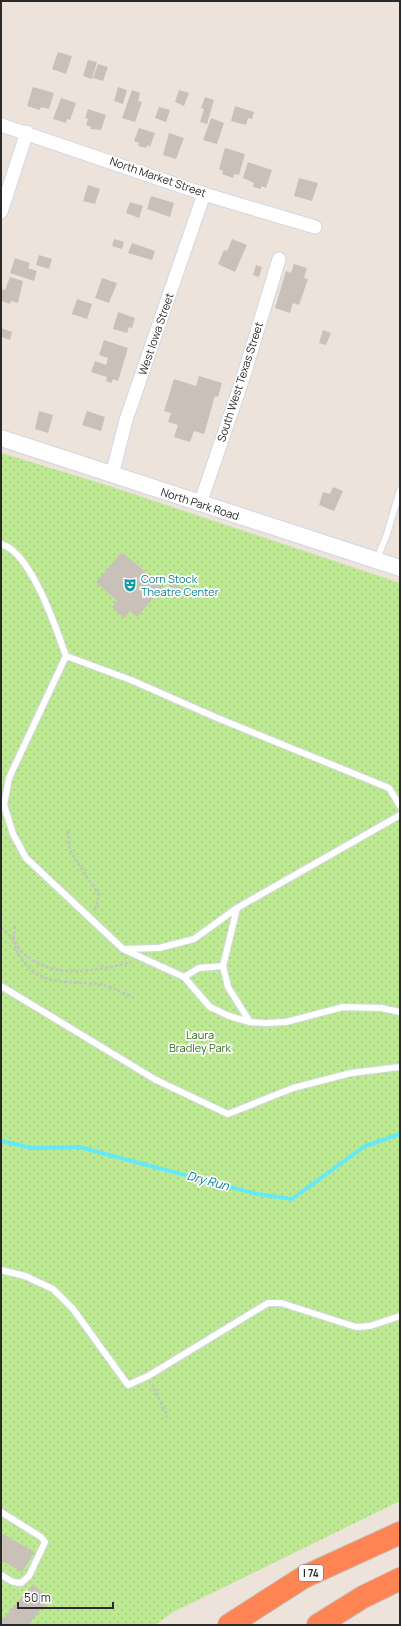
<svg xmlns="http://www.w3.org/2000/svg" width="401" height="1626" font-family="Manrope,sans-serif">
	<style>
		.park { fill: url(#park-dots) }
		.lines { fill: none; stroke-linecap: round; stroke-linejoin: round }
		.stream { stroke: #64e9f9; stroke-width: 4 }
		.building { fill: #c9c0ba }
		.service-casing { stroke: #d0d7e4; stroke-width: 8 }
		.minor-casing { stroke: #d0d7e4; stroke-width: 15 }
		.tertiary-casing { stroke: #d0d7e4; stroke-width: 18 }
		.motorway-casing { stroke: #c3c3c3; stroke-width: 24 }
		.path { stroke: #c3c3c3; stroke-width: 2.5; stroke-dasharray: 3 2; stroke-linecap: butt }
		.service { stroke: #fff; stroke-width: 6 }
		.minor { stroke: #fff; stroke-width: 13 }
		.tertiary { stroke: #fff; stroke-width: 16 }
		.motorway { stroke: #ff8454; stroke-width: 22 }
		.labels { text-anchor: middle; stroke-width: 3.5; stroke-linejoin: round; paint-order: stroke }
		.shield { fill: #fff; stroke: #6a6a6a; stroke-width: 1 }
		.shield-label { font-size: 10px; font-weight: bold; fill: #2a2a2a }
		.street-label { font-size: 11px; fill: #2a2a2a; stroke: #fff }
		.culture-label { font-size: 11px; fill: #0d838f; stroke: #fff; text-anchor: start }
		.park-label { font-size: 11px; fill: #346e13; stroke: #fff }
		.water-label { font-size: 12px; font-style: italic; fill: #037c98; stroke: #fff }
	</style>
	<defs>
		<pattern id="park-dots" width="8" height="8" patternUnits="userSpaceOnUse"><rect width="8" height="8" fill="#bde992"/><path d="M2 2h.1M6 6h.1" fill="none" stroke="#a3c87e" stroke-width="1.8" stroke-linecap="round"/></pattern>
	</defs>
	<rect width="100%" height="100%" fill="#eee3db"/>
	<!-- park -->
	<path class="park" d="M1 453 103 484 400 583V1501L173 1612 155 1625H1Z"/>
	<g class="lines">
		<!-- stream -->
		<path class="stream" d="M1 1141 33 1148 79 1147 257 1194 292 1199 365 1146 400 1134"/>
	</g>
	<!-- building -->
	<path class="building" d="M58 52 72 56 66 74 52 69Z
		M88 60 97 62 92 79 83 76Z
		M98 64 108 67 103 81 93 78Z
		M33 87 54 93 49 109 41 107 40 110 27 106Z
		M118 87 127 90 123 104 114 101Z
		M132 90 140 93 138 101 142 102 135 122 122 118Z
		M179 90 189 93 184 106 175 102Z
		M205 97 214 100 207 124 200 122 204 109 201 108Z
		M61 98 76 103 70 120 67 119 66 123 53 119Z
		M235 106 254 112 252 119 248 118 246 125 231 121Z
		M159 107 170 110 166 122 155 118Z
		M88 109 106 115 101 130 90 129 91 127 86 125 88 119 85 118Z
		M211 118 224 123 217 144 203 140Z
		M139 128 155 133 150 147 147 145 146 148 138 146 139 143 134 141Z
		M169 133 184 138 176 159 163 155Z
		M225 148 245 154 239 175 234 174 233 178 222 174 223 171 219 169Z
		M248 162 272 170 266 188 261 186V189L253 187 254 183 243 178Z
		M299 178 318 183 312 201 294 196Z
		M88 185 100 189 95 204 83 201Z
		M151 196 174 203 170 217 147 209Z
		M130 202 143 206 139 218 126 213Z
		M114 239 124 242 122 249 112 246Z
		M232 239 247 245 235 272 218 264 224 250 227 251Z
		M132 243 155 251 152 260 128 253Z
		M39 255 52 259 49 269 36 265Z
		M15 258 30 263 28 268 37 271 34 281 10 273Z
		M294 264 307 268 304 278 308 279 299 305 293 303 290 313 275 308 286 271 291 273Z
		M256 265 262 267 259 277 253 275Z
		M10 277 23 281 18 303 11 301 10 304 1 301 2 295 1 289 5 290Z
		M102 278 117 283 109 303 95 298Z
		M77 299 92 304 87 319 72 314Z
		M118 312 135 318 132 328 129 327 127 333 113 329Z
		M1 328 12 332 10 340 1 337Z
		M323 330 331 333 326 345 319 343Z
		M104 340 128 348 118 381 113 379 111 383 106 381 107 377 91 372 95 361 106 365 108 358 99 355Z
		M199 376 222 383 218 397 215 396 204 434 194 431 190 442 174 437 178 425 168 422 171 413 164 411 174 379 196 386Z
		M39 411 53 415 48 433 35 429Z
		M87 411 105 417 101 431 82 425Z
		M333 487 343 491 334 511 319 505 323 492 330 494Z
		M122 552 163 587 137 617 130 611 124 618 112 607 117 601 96 582Z
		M172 583 186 590 184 594 170 587Z
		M1 1533 34 1552 22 1572 1 1560Z
		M33 1584 50 1599 28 1625H1V1621Z"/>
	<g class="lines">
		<!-- service casing -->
		<g class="service-casing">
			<path id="service" d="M1 544C31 552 56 628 66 656L9 778 4 805 13 834 26 858 123 949 184 977 210 1007 229 1016 250 1022 266 1023 286 1022 343 1007 381 1008 400 1012
				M377 559 387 534 400 490
				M66 656 131 680 215 717 389 788 400 806
				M237 908 223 966 228 987 250 1022
				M125 949 159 948 194 939 237 908 400 815
				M184 977 199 968 223 966
				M1 986 156 1080 228 1114 293 1088 351 1073 400 1067
				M1 1270 25 1276 53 1289 73 1309 128 1385 148 1376 268 1303H281L356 1327 370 1326 400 1316
				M1 1512 41 1537 45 1542 29 1576 21 1583 13 1582 1 1575"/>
		</g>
		<!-- minor casing -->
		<g class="minor-casing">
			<path id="minor" d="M1 125 204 194 315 227
				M1 212 27 132
				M112 475 126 420 204 194
				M200 504 243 378 279 259"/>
		</g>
		<!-- tertiary casing -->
		<g class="tertiary-casing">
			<path id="tertiary" d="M1 438 400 568"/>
		</g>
		<!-- motorway casing -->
		<g class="motorway-casing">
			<path id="motorway" d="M229 1625 304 1577 400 1533
				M318 1625 363 1597 400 1579"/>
		</g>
		<!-- path -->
		<path class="path" d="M68 831 70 851 99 895 95 910
			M15 926C12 941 14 948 22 960 42 989 74 979 103 985 113 987 124 994 134 998
			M1 928C5 931 9 934 12 938 16 942 17 947 21 951 52 981 94 971 132 962
			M152 1384 168 1417"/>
		<!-- service -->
		<use href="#service" class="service"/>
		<!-- minor -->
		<use href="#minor" class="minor"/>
		<!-- tertiary -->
		<use href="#tertiary" class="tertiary"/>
		<!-- motorway -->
		<use href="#motorway" class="motorway"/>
	</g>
	<!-- icons -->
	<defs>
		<g id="theatre-bare" transform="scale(1.08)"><path d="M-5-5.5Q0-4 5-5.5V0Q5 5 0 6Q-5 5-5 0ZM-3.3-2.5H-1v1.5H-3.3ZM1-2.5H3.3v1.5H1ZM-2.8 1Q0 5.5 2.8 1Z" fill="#0f9aa8" stroke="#fff" stroke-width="2.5" paint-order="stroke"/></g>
	</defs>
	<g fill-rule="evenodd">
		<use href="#theatre-bare" x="130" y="585"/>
	</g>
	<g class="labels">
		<!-- shield labels -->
		<rect class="shield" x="299" y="1565" width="24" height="16" rx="3"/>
		<g class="shield-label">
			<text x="311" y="1577">I 74</text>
		</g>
		<!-- street labels -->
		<g class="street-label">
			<text transform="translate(158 177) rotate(19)" y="4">North Market Street</text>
			<text transform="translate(156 334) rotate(-71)" y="4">West Iowa Street</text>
			<text transform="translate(240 382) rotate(-72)" y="4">South West Texas Street</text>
			<text transform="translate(200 504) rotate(18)" y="4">North Park Road</text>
		</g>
		<!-- culture labels -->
		<g class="culture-label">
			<text x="141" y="583">Corn Stock<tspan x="141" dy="13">Theatre Center</tspan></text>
		</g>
		<!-- park labels -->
		<g class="park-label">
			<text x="200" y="1039">Laura<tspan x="200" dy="13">Bradley Park</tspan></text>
		</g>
		<!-- water labels -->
		<g class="water-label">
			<text transform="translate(208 1181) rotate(15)" y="4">Dry Run</text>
		</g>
	</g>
	<!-- border -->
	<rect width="401" height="1626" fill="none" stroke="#2a2a2a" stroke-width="4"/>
	<!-- scale -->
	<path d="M18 1602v6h95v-6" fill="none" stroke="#2a2a2a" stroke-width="2"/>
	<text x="24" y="1602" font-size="12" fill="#2a2a2a" stroke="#ffffff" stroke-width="3" paint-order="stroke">50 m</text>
</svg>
